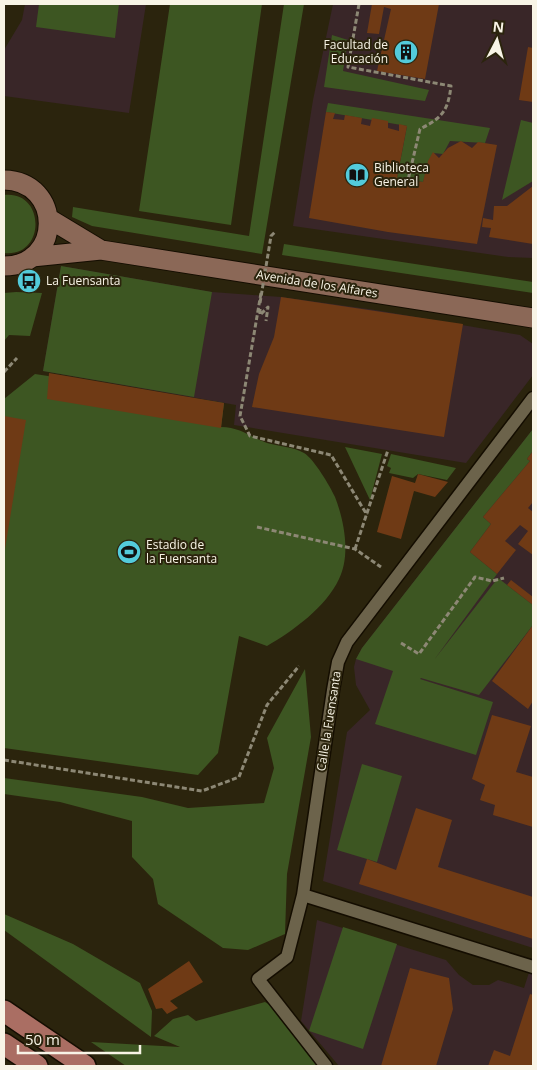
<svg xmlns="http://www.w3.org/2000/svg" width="537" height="1070" font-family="'Open Sans',sans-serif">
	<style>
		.education { fill: #392628 }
		.green { fill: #3d5622 }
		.building { fill: #6f3a15 }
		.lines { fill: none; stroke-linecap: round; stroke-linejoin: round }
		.street-casing { stroke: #140d00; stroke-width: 15 }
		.secondary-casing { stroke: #140d00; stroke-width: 21 }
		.primary-casing { stroke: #140d00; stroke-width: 24 }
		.path { stroke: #8d8875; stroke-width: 3; stroke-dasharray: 5 2.5; stroke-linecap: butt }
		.street { stroke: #6c634b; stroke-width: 12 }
		.secondary { stroke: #8b6857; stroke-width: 19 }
		.primary { stroke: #aa6e63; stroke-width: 21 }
		.path-bridge { stroke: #8d8875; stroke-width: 3; stroke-dasharray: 5 2.5; stroke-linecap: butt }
		.labels { text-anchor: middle; stroke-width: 4; stroke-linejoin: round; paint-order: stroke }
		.poi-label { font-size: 12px; fill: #f8f4e6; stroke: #2b240d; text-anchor: start }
		.street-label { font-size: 12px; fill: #f8f4e6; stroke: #2b240d }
	</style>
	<rect width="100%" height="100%" fill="#2b240d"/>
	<!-- education -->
	<path class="education" d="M25 4H146L129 113 4 96V50L22 20Z
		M333 4H533V258L508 257 293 226 313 100Z
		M61 266 212 292 281 297 375 310 520 335 533 344V375L466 463 234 425 236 405 43 371Z
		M533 429V948L323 881 347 732 370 710 356 685 354 667 356 659 362 648Z
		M317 920 446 960 459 975 473 985H489L498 980 524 988 533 960V1066H339L301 1021Z"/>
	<!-- green -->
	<path class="green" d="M39 4H119L115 38 36 27Z
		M170 4H262L231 225 139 211Z
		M284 4H304L262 254 92 226 72 217 73 207 249 236Z
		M332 35 348 40 343 71 429 90 425 101 324 87Z
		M328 103 490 128 485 143 450 141 443 154 433 153 423 182 397 178 407 126 326 112Z
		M521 120 533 123V181L502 200Z
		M4 195C46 190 46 258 4 253Z
		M284 244 533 282V293L282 255Z
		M61 266 212 292 194 397 43 371Z
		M16 292 42 293 30 336 9 335 4 341V293Z
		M35 374 224 403 221 427C240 427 250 437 267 443 278 446 294 447 304 453 314 459 330 486 335 497 344 520 351 555 339 579 326 607 293 631 267 646L239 636 218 753 198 775 4 748V399Z
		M533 429V451L527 459 530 461 483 517 491 524 470 552 497 574 434 660 498 578 533 605V625L479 695 421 678 420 679 493 702 476 755 375 724 393 671 356 659 362 648Z
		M345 447 382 454 370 500Z
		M391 454 456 468 447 480 418 474 413 478 389 473 391 468 387 466Z
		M305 669 311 737 287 874 285 934 248 950 223 948 158 904 153 879 132 857V821L60 802 4 794V778L142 797 188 808 264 803 274 768 267 738Z
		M362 764 402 776 377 862 337 850Z
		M4 914 73 944 140 983 152 1011 151 1037 4 930Z
		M343 927 397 944 363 1049 309 1031Z
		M265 1002 275 1008 320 1066H126L91 1042 180 1047 154 1036 173 1019 188 1015 196 1021Z"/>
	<!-- building -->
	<path class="building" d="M372 4H439L425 79 377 71 391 9 384 7 379 34 367 33Z
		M528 47 533 48V102L519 100Z
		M326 112 335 113 333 119 344 120 345 115 362 118 361 124 370 126 372 118 388 121V128L399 131V124L407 126 397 178 423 182 428 161 433 152 439 158 448 148 461 141 472 148 478 142 497 145 477 244 388 232 309 218Z
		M533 186V244L489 237 491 228 482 227 483 218 493 220 494 206H507Z
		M281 297 463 324 444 437 252 407 259 374 274 337Z
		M49 373 224 403 221 428 47 399Z
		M4 416 26 420 5 549H4Z
		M533 451V502L528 508 533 512V555L518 544 528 531 520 525 505 541 516 550 497 574 470 552 491 524 483 517 530 461 527 459Z
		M418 474 448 482 435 497 414 491 401 539 377 532 392 476 415 483Z
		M511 580 533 597V605L507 585Z
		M533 625V701L528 709 492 681Z
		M492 715 531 726 516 772 533 777V827L493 815 495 805 480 800 485 785 472 779Z
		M416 808 452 820 438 867 533 897V939L359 884 367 859 396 870Z
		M189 961 203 982 170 1001 178 1008 167 1014 162 1008 156 1009 148 989Z
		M410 968 449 978 453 1009 436 1066H381Z
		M530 994 533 995V1066H488L494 1050 510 1056Z"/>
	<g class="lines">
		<!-- street casing -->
		<g class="street-casing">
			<path id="street" d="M533 398 347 642 338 662 333 690 303 895 533 967
				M303 895 287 957 258 979 326 1066"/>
		</g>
		<!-- secondary casing -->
		<g class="secondary-casing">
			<path id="secondary" d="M4 180C63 181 63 266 4 266
				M48 218 101 250
				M32 257 101 250 533 318"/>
		</g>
		<!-- primary casing -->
		<g class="primary-casing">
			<path id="primary" d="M4 1011 85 1066
				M4 1044 37 1066"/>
		</g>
		<!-- path -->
		<path class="path" d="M359 4 348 67 451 86C448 111 442 118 420 129L408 180
			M261 293 240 416 250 436 331 455 367 515
			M260 309V315L268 307 266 321
			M4 372 17 358
			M257 527 355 549 381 567
			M355 549 388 450
			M401 643 419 654 475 577 492 581 504 578
			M4 760 202 791 239 777 267 705 299 666"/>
		<!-- street -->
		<use href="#street" class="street"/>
		<!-- secondary -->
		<use href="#secondary" class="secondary"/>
		<!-- primary -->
		<use href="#primary" class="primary"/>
		<!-- path-bridge -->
		<path class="path-bridge" d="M260 303 271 236 275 232"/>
	</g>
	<!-- icons -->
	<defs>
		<g id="building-disc" transform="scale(1.25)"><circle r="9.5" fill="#53cbdb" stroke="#2b240d"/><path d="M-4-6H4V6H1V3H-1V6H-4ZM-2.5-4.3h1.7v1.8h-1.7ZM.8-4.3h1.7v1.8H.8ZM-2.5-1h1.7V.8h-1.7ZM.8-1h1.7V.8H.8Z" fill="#111"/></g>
		<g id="library-disc" transform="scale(1.25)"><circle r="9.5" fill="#53cbdb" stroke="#2b240d"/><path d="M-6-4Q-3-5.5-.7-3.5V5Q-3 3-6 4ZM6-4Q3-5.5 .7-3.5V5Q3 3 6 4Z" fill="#111"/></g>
		<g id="bus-disc" transform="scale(1.25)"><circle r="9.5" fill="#53cbdb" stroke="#2b240d"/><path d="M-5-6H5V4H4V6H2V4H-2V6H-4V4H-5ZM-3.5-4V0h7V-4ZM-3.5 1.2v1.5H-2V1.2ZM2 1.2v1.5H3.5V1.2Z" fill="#111"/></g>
		<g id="stadium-disc" transform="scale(1.25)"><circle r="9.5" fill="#53cbdb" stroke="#2b240d"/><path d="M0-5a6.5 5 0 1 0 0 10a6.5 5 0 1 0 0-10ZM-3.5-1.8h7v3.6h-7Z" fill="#111"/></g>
	</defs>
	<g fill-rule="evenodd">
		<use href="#building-disc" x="406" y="52"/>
		<use href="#library-disc" x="357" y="175"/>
		<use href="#bus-disc" x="29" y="281"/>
		<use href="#stadium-disc" x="129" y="552"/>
	</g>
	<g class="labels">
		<!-- poi labels -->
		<g class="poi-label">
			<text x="388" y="49" text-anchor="end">Facultad de<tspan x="388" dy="14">Educación</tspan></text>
			<text x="374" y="172">Biblioteca<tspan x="374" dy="14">General</tspan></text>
			<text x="46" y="285">La Fuensanta</text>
			<text x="146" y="549">Estadio de<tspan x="146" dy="14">la Fuensanta</tspan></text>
		</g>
		<!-- street labels -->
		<g class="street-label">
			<text transform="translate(317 284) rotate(9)" y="4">Avenida de los Alfares</text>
			<text transform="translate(329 721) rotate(-81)" y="4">Calle la Fuensanta</text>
		</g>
	</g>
	<!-- border -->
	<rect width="537" height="1070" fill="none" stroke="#f8f4e6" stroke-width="10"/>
	<!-- north arrow -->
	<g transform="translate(497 40) rotate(6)" stroke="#2b240d" stroke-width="4" paint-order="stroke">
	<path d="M0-4L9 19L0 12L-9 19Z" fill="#f8f4e6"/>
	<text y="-8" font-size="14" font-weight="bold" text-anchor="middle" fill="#f8f4e6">N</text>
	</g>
	<!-- scale -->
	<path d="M18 1045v8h122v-8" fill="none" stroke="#f8f4e6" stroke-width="2.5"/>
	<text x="25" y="1045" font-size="15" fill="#f8f4e6" stroke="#2b240d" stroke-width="4" paint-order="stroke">50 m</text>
</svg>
